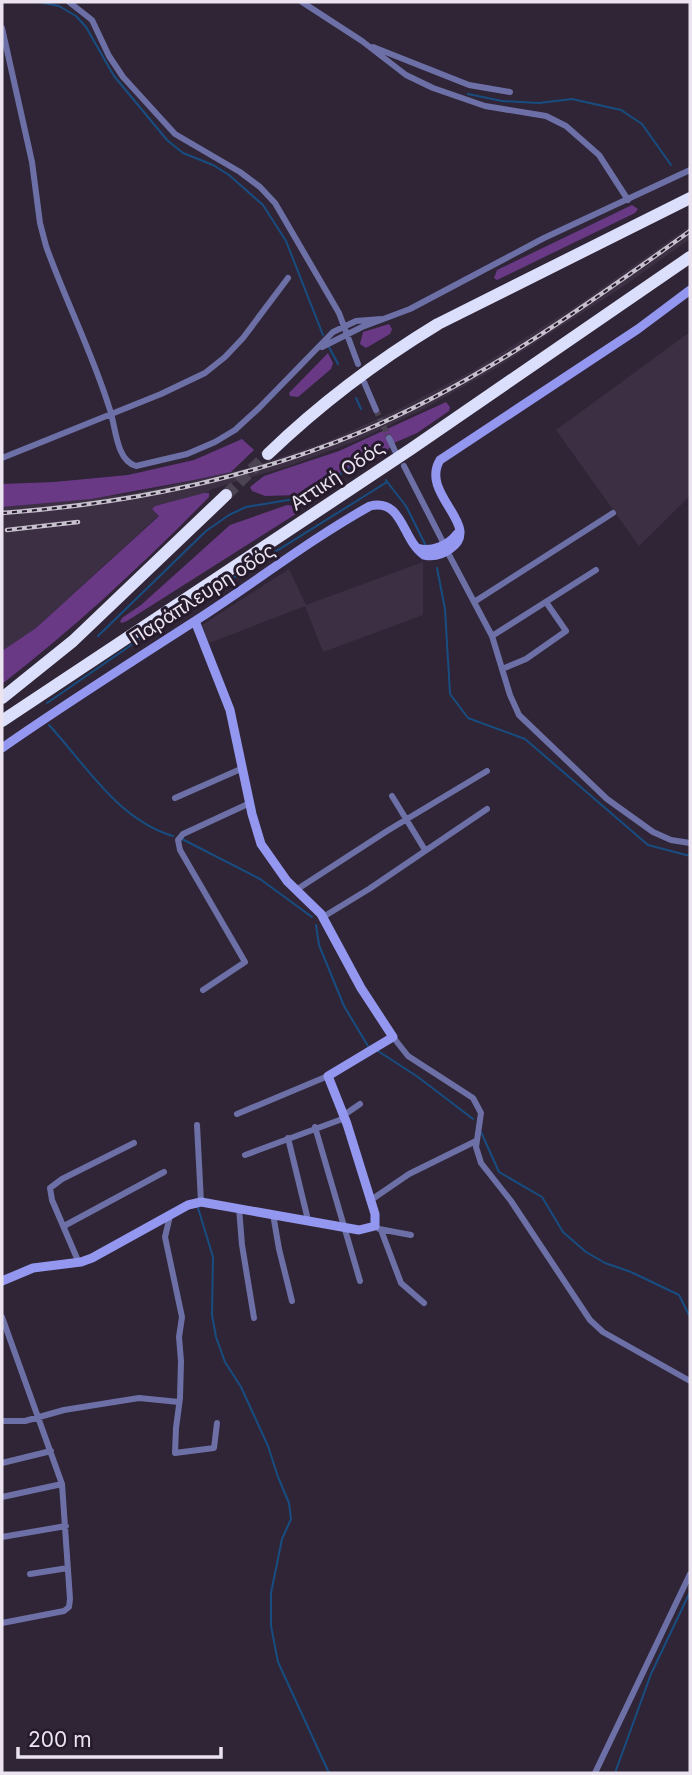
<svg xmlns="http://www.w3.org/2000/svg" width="692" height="1775" font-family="Inter,sans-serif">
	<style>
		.built { fill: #3c2f44 }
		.forest { fill: #693985 }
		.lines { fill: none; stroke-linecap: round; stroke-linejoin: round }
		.stream { stroke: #184d81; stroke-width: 2 }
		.street-tunnel { stroke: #4b4252; stroke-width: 6; stroke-dasharray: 6 3; stroke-linecap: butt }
		.highway-tunnel { stroke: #4b4252; stroke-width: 12; stroke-dasharray: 12 6; stroke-linecap: butt }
		.street { stroke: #6d70a7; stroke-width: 6 }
		.secondary { stroke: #9497ef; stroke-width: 9 }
		.highway { stroke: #dcdffb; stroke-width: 12 }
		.rail-casing { stroke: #c7c0cd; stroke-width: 4.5 }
		.rail { stroke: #251b2c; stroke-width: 2; stroke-dasharray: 5; stroke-linecap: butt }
		.labels { text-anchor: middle; stroke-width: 6; stroke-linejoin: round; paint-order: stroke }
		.street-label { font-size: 19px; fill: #ebe4f0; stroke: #251b2c }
	</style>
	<rect width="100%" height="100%" fill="#2f2536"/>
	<!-- built -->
	<path class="built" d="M690 226V239L621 288 493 370 424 409 356 441 292 465 212 489 208 492 155 506 152 509 159 515 36 628 2 651V507L128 494 164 487 252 467 326 442 397 410 472 371 573 308Z
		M690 332V496L639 546 556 430Z
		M423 562V615L323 652 305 606 209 643 202 625 289 569 306 605Z"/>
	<!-- forest -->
	<path class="forest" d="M632 205 638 209 635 213 497 280 494 278 497 270Z
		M389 324 392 329 390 334 366 348 360 344 363 332Z
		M328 353 333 363 331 369 298 397 290 396 289 393Z
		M446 402 450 407 449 411 417 433 394 443 381 457 358 462 313 490 300 495 265 496 252 491 250 487 264 476 339 451Z
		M242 439 254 450 231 472 194 480 91 499 2 507V484L54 482 128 475 194 460Z
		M204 493H209V497C143 564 76 627 2 684V651L36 628 159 516 152 509 155 506Z
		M287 505 296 506 299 512 127 621 122 623 120 622 122 618 141 605 230 525Z"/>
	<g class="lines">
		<!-- stream -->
		<path class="stream" d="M39 2 59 6 76 16 86 27 114 76 167 140 183 153 213 165 229 175 263 205 286 241 323 335
			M468 94 502 101 539 103 572 99 621 110 642 124 671 165
			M329 347 338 364
			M356 398 361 409
			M374 445 380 456
			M388 483 406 506 426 546
			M437 568 445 609 450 694 468 718 525 739 648 845 690 856
			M98 636 206 531 229 515 246 507 294 499 312 492 358 463 376 449
			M47 703 185 608 387 482 386 480
			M49 725C86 765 118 820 173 836
			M182 839 260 879 312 917
			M316 925 319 945 344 1006 368 1046
			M378 1051 418 1077 473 1119
			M481 1132 499 1172 542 1197 563 1232 586 1252 605 1263 631 1272 679 1295 690 1317
			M198 1208 213 1257 212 1315 216 1337 225 1362 241 1387 268 1446 278 1477 289 1503 291 1519 282 1539 271 1593V1626L278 1662 329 1773
			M615 1773 651 1674 690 1592"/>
		<!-- street-tunnel -->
		<path class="street-tunnel" d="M376 410 389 438"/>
		<!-- highway-tunnel -->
		<path class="highway-tunnel" d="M226 495 268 454"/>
		<!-- street -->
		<path class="street" d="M69 2 92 20 109 56 123 77 175 134 240 172 260 187 275 203 339 313 358 364
			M302 2 362 41 406 75 433 88 485 106 546 116 566 126 599 155 628 200
			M2 28 32 162 40 223 46 246C66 302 93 354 110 410 116 428 116 460 136 466L187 454 215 442 235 430 259 408 333 332 356 321 381 319
			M373 47 469 85 510 92
			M322 347 362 327 410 309 544 238 690 170
			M364 382 376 410
			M389 438 395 451
			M2 458 161 394 205 373 225 357 243 338 288 278
			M404 466 444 544
			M447 551 492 636 510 695 519 715 607 799 653 832 671 840 690 843
			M474 602 613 513
			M492 636 596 570
			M502 669 526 659 566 631 546 602
			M392 796 425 850
			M175 798 243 768
			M296 890 387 831 487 771
			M323 917 369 889 487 809
			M203 990 245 962 180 850 178 840 183 834 250 803
			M393 1037 408 1056 473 1098 481 1113 476 1147 481 1163 511 1201 590 1320 603 1332 690 1381
			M237 1114 328 1076
			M344 1115 360 1104
			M197 1125 201 1202
			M315 1127 360 1281
			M288 1138 308 1220
			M245 1155 345 1118
			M371 1200 409 1174 476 1141
			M239 1208 242 1245 254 1318
			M273 1214 279 1249 292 1301
			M170 1216 165 1237 182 1317 179 1337 181 1361 180 1398 176 1428 175 1453 214 1448 217 1423
			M64 1226 164 1172
			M379 1229 411 1235
			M381 1230 401 1283 424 1303
			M79 1263 52 1200 50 1188 62 1179 134 1143
			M2 1317 62 1484 70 1599 69 1607 64 1611 2 1623
			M2 1421H25L64 1410 139 1398 179 1402
			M2 1463 51 1451
			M2 1497 62 1484
			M2 1537 66 1526
			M30 1574 68 1568
			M595 1773 690 1574"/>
		<!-- secondary -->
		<path class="secondary" d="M417 548C431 553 449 545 457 534
			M2 748C65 704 130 663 195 621 253 584 309 540 370 506 403 498 402 540 424 555 433 557 442 555 450 549 484 526 419 494 440 460L638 329 690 290
			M2 1281 33 1268 81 1262 92 1258 188 1205 201 1202 359 1230 375 1226V1214L347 1124 328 1076 393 1037 361 988 321 914 287 881 261 844 252 814 230 710 195 621"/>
		<!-- highway -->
		<path class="highway" d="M268 454C320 404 377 361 438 324L690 198
			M2 698 73 641 226 495
			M2 721 411 449 690 257"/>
		<!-- rail casing -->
		<g class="rail-casing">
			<path id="rail" d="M2 513C126 504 246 480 361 432 479 382 586 306 690 231
				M7 530 78 522"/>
		</g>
		<!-- rail -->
		<use href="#rail" class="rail"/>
	</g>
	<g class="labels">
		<!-- street labels -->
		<g class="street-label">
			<text transform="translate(337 475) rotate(-34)" y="7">Αττική Οδός</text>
			<text transform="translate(202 594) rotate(-33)" y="7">Παράπλευρη οδός</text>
		</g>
	</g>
	<!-- border -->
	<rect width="692" height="1775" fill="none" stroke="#ebe4f0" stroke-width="7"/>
	<!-- scale -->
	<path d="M18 1747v10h203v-10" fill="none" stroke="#ebe4f0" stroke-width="3.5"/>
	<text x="28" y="1747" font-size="21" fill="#ebe4f0" stroke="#251b2c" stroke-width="5" paint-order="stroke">200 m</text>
</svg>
